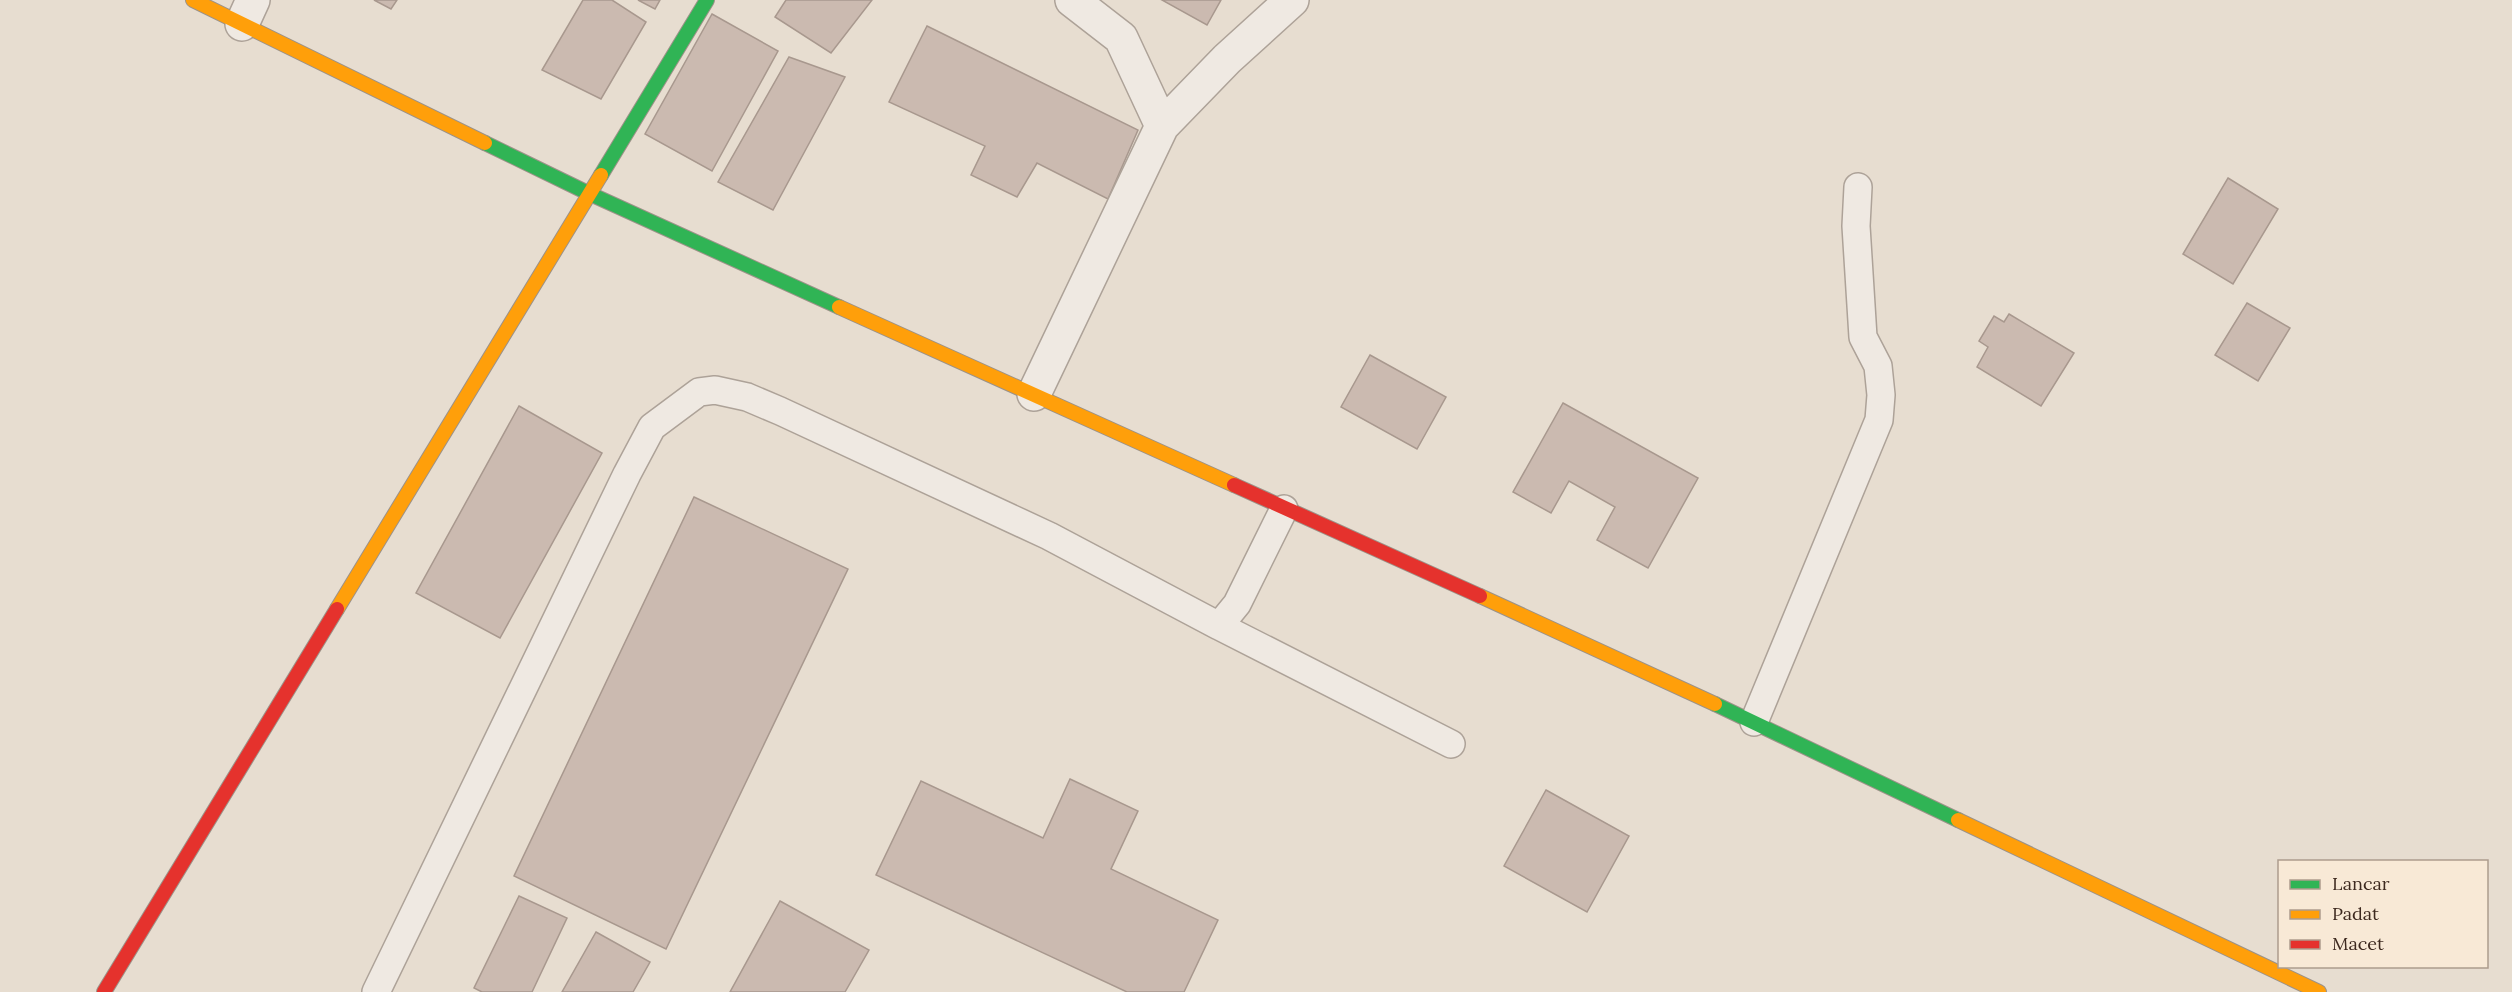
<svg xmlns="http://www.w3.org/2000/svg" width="2512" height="992" font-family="Lora,serif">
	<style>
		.building { fill: #cbbab0; stroke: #a8988e; stroke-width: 1.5 }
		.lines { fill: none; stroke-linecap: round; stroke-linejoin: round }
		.lane-casing { stroke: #ada298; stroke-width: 30 }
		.street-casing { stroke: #ada298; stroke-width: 36 }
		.fast-casing { stroke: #9c9288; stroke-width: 16 }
		.slow-casing { stroke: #9c9288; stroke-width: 16 }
		.jam-casing { stroke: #9c9288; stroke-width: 16 }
		.lane { stroke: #efe9e2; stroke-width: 27 }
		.street { stroke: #efe9e2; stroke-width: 33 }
		.fast { stroke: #30b455; stroke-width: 14 }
		.slow { stroke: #ff9f0a; stroke-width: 14 }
		.jam { stroke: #e5322d; stroke-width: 14 }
	</style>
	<rect width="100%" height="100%" fill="#e7ddd0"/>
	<!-- building -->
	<path class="building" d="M374 0H397L391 9Z
		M583 0H612L646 22 601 99 542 70Z
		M638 0H660L655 9Z
		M786 0H872L831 53 775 17Z
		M1162 0H1221L1207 25Z
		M712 14 778 51 712 171 645 134Z
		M927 26 1138 130 1108 199 1037 163 1017 197 971 175 985 146 889 102Z
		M789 57 845 77 773 210 718 182Z
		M2228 178 2278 209 2233 284 2183 254Z
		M2247 303 2290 328 2258 381 2215 355Z
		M2009 314 2074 353 2041 406 1977 367 1988 347 1979 341 1994 316 2004 322Z
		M1370 355 1446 397 1417 449 1341 407Z
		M1563 403 1698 478 1648 568 1597 540 1615 507 1569 481 1551 513 1513 492Z
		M519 406 602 453 500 638 416 593Z
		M694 497 848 569 666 949 514 876Z
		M1070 779 1138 811 1111 869 1218 920 1184 992H1127L876 875 921 781 1043 838Z
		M1546 790 1629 836 1587 912 1504 866Z
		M519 896 567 918 532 992H482L474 988Z
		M780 901 869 950 845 992H730Z
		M596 932 650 962 633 992H562Z"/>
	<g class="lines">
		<!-- lane casing -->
		<g class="lane-casing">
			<path id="lane" d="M1219 626 1451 744
				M1754 722 1879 420 1881 395 1878 366 1863 337 1856 226 1858 187
				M376 992 627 474 652 427 699 392 715 390 747 397 780 411 1049 536 1219 626 1237 604 1284 509"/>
		</g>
		<!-- street casing -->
		<g class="street-casing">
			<path id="street" d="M1072 0 1121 38 1162 126
				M242 24 253 0
				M1034 394 1162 126 1227 59 1292 0"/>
		</g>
		<!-- fast casing -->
		<g class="fast-casing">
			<path id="fast" d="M485 143 588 193 839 307
				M601 175 707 0
				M1715 704 1958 820"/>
		</g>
		<!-- slow casing -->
		<g class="slow-casing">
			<path id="slow" d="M193 0 485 143
				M839 307 1234 485
				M1480 596 1715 704
				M337 609 601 175
				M1958 820 2319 992"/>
		</g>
		<!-- jam casing -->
		<g class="jam-casing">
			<path id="jam" d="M1234 485 1480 596
				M104 992 337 609"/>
		</g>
		<!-- lane -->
		<use href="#lane" class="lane"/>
		<!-- street -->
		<use href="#street" class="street"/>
		<!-- fast -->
		<use href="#fast" class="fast"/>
		<!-- slow -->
		<use href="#slow" class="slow"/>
		<!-- jam -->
		<use href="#jam" class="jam"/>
	</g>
	<!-- legend -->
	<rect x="2278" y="860" width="210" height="108" fill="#f8e9d6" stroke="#ad9c8d" stroke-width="1.5"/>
	<rect x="2290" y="880" width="30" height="9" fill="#30b455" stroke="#ad9c8d" stroke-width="1.5"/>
	<text x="2332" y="890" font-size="18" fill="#3d291f">Lancar</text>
	<rect x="2290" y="910" width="30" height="9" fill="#ff9f0a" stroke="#ad9c8d" stroke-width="1.5"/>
	<text x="2332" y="920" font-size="18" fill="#3d291f">Padat</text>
	<rect x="2290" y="940" width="30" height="9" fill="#e5322d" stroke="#ad9c8d" stroke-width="1.5"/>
	<text x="2332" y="950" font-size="18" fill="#3d291f">Macet</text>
</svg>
